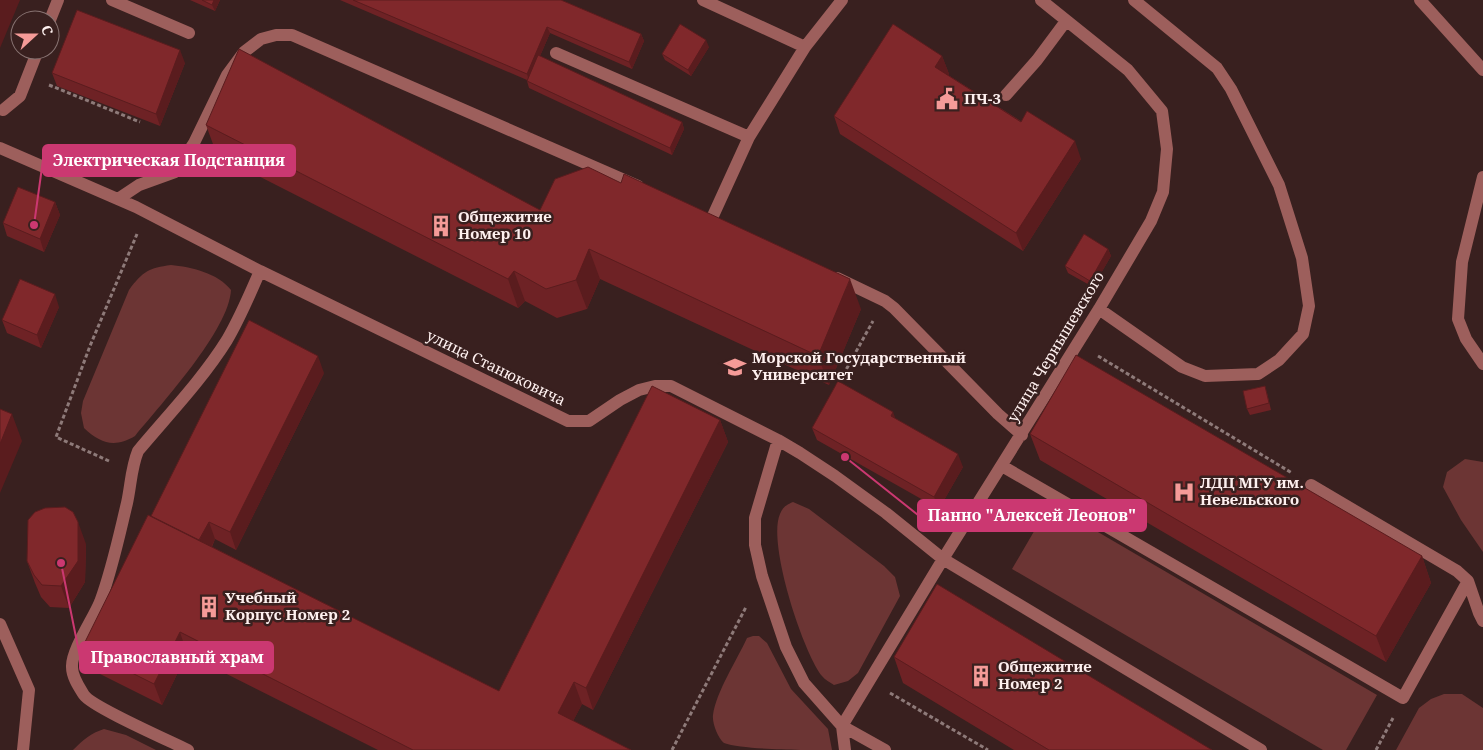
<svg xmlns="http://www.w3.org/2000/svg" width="1483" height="750" font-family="'Noto Serif',serif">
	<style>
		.green { fill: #6c3534 }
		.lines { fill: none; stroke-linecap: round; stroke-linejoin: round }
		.path { stroke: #8e7a79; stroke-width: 3; stroke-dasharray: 4 2.5; stroke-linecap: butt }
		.minor { stroke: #9d5f5c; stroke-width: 12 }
		.wall { fill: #6e2225 }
		.shaded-wall { fill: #5a1c1e }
		.building { fill: #80282b; stroke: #5a1c1e }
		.labels { text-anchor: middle; stroke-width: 5; stroke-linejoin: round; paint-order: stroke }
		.poi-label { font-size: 15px; font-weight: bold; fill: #fef0ef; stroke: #39201f; text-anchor: start }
		.street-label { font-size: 15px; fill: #fef0ef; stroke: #39201f }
		.leader { fill: none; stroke: #cb3871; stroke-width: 2 }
		.callout-dot { fill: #cb3871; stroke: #39201f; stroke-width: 2 }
		.callout { fill: #cb3871; stroke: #cb3871; stroke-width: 2 }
		.callout-label { font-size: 16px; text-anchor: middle; font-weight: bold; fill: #fff }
	</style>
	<rect width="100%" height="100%" fill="#39201f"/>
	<!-- green -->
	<path class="green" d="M171 265C191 267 218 273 231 290 229 330 162 403 135 436 115 448 101 444 84 428L81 413 83 401 129 290C143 271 149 268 171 265Z
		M1465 459 1483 462V552L1461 520 1443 487 1447 472Z
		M793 502 809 509 884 566 895 577 900 596 858 673 848 681 834 685C830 682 825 680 822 676 803 652 767 543 780 514 783 507 786 505 793 502Z
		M1050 504 1377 695 1346 750H1323L1012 569Z
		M753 636H759L767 643 791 689 828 729 832 750C807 750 743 750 724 743 718 738 712 723 713 715 716 692 737 660 747 638Z
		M1444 694H1462L1483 708V750H1396L1419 708 1431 699Z
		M104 729 126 735 156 750H73C83 740 91 733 104 729Z"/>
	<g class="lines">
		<!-- path -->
		<path class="path" d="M49 85 140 122
			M1098 356 1292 473
			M837 386 873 321
			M109 461 56 437 90 346 137 234
			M890 693 988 750
			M672 750 746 607
			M1376 750 1393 718"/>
		<!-- minor -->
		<path class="minor" d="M112 0 189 33
			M703 0 805 47 842 0
			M1420 0 1483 70
			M50 20 58 0
			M556 53 749 137
			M1006 95 1037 60 1066 21
			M3 110 20 96 38 50
			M0 148 136 207 260 271 568 421H589L620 400 639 390 655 386H671L778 440 755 518V545L762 576 786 647 804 683 842 726 885 750
			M1483 177 1462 262 1458 319 1466 339 1483 364
			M118 199 139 185 175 172 194 143 227 75 244 52 261 39 276 35H292L638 186
			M712 218 749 137 805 47
			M837 278 885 301 894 308 998 414 1022 435
			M1099 309 1182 367 1205 376 1258 374 1279 360 1303 334 1309 306 1302 258 1279 185 1231 89 1217 68 1134 0
			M778 440 800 453 835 476 886 513 943 559 1261 750
			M1002 466 1403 698 1468 581
			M1311 485 1457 571 1468 581 1479 613 1483 621
			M0 624 29 690 23 750
			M842 726 943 559 1099 309 1151 221 1163 192 1167 149 1162 111 1128 70 1041 0
			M842 726 845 750
			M188 750C170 741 92 707 84 695 79 687 72 677 72 667 71 651 93 619 100 602 112 570 119 536 127 503 131 485 131 468 138 451 168 415 202 380 227 340 240 318 250 294 260 271"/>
	</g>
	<!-- wall -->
	<path class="wall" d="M190 0H220L215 11Z
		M340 0H561L641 34 644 41 632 69 550 33 540 56 682 122 684 129 672 155 529 88 527 81V80Z
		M709 47 691 76 665 60 662 54Z
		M942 56 949 74 948 75 1081 159 1023 251 840 134 834 116Z
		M185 63 160 126 57 86 52 73Z
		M206 125 540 210 861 309 829 385 600 279 587 309 557 318 525 301 518 308 217 155Z
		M55 202 60 215 44 252 7 236 3 223Z
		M1108 249 1111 256 1093 287 1068 273 1065 266Z
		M59 307 41 348 7 333 2 320Z
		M324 373 236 550 215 539 212 547 499 691 720 420 728 442 593 710 582 704 573 721 631 750H378L187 654 162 705 90 669 82 648 151 516Z
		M1267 393 1271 410 1250 415 1247 409Z
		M895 419 963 467 939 509 817 440 812 428Z
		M1030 434 1422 556 1431 583 1386 662 1040 460Z
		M86 544 85 582 69 608 50 607 41 597 35 583 27 561Z
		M894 657 1212 750H1014L903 683Z"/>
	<!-- shaded-wall -->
	<path class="shaded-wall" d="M0 0H20L0 48Z
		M214 0H220L215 11 212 5Z
		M547 27 550 33 529 81 527 74Z
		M641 34 644 41 632 69 629 62Z
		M706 40 709 47 691 76 688 70Z
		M180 50 185 63 160 126 156 114Z
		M942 56 949 74 941 85 935 67Z
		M682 122 684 129 672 155 670 148Z
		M1075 141 1081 159 1023 251 1016 233Z
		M55 202 60 215 44 252 40 239Z
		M589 249 600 279 587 309 576 280Z
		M1108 249 1111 256 1093 287 1090 281Z
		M514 271 525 301 518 308 508 279Z
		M850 279 861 309 829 385 818 356Z
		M55 294 59 307 41 348 37 335Z
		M318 356 324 373 236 550 230 532Z
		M893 412 898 425 891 416Z
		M12 414 22 441 0 493V444Z
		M720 420 728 442 593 710 586 688Z
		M958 454 963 467 939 509 934 497Z
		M78 522 86 544 85 582 69 608 61 586Z
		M209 522 215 539 205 560 198 543Z
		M1422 556 1431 583 1386 662 1376 636Z
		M180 632 187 654 162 705 154 684Z
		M574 682 582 704 566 735 558 713Z"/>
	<!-- building -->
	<path class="building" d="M202 0H214L212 5Z
		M353 0H561L641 34 629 62 547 27 527 74Z
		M77 10 180 50 156 114 52 73Z
		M680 24 706 40 688 70 662 54Z
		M893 24 942 56 935 67 1021 122 1027 111 1075 141 1016 233 834 116Z
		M239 49 540 210 555 179 588 167 621 183 624 174 850 279 818 356 589 249 576 280 546 289 514 271 508 279 206 125Z
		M538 55 682 122 670 148 527 81Z
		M18 187 55 202 40 239 3 223Z
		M1084 234 1108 249 1090 281 1065 266Z
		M20 279 55 294 37 335 2 320Z
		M249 320 318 356 230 532 209 522 199 540 151 516Z
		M1076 355 1422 556 1376 636 1030 434Z
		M838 381 893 412 891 416 958 454 934 497 812 428Z
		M652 386 720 420 586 688 574 682 558 713 631 750H413L180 632 154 684 82 648 148 515 499 691Z
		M1265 386 1269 403 1247 409 1243 391Z
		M0 409 12 414 0 444Z
		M65 507 73 512 78 522V561L61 586 42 585 34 575 27 561 28 520 35 512 45 508Z
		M937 584 1212 750H1049L894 657Z"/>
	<!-- icons -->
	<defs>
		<g id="civic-bare" transform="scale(1.725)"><path d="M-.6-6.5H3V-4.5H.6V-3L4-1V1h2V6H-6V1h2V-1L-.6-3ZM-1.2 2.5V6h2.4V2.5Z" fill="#f59b98" stroke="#39201f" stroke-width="2.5" paint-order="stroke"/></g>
		<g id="building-bare" transform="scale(1.725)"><path d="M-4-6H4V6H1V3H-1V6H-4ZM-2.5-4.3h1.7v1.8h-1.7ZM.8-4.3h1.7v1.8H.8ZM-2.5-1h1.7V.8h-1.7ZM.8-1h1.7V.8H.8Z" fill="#f59b98" stroke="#39201f" stroke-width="2.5" paint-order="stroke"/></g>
		<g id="university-bare" transform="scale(1.725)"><path d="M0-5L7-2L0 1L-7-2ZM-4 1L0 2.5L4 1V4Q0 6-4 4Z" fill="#f59b98" stroke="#39201f" stroke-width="2.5" paint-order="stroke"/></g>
		<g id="hospital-bare" transform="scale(1.725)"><path d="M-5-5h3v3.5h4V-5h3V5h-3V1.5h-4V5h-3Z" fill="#f59b98" stroke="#39201f" stroke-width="2.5" paint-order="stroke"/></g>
	</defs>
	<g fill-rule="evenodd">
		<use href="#civic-bare" x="947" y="99"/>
		<use href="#building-bare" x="441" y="226"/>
		<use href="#university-bare" x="735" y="367"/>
		<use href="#hospital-bare" x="1184" y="492"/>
		<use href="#building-bare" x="209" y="607"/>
		<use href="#building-bare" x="981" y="676"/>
	</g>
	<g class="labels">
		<!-- poi labels -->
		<g class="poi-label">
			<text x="964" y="104">ПЧ-3</text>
			<text x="458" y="222">Общежитие<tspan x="458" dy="17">Номер 10</tspan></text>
			<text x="752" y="363">Морской Государственный<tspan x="752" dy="17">Университет</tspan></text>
			<text x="1200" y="488">ЛДЦ МГУ им.<tspan x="1200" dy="17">Невельского</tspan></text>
			<text x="225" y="603">Учебный<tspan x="225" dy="17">Корпус Номер 2</tspan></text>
			<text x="998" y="672">Общежитие<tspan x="998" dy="17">Номер 2</tspan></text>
		</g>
		<!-- street labels -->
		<g class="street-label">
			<text transform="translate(1056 347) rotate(-59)" y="5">улица Чернышевского</text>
			<text transform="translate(496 368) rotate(26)" y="5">улица Станюковича</text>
		</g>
	</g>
	<!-- callouts -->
	<path class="leader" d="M34 225L43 160M845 457L918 515M61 563L80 657"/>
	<g class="callout-dot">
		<circle cx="34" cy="225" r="5"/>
		<circle cx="845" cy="457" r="5"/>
		<circle cx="61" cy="563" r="5"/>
	</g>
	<g class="callout">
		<rect x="43" y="145" width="252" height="31" rx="5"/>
		<rect x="918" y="500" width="228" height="31" rx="5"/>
		<rect x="80" y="642" width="193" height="31" rx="5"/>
	</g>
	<g class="callout-label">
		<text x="169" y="166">Электрическая Подстанция</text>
		<text x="1032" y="521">Панно "Алексей Леонов"</text>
		<text x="177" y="663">Православный храм</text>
	</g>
	<!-- north arrow -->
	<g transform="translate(35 35) rotate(69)"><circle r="24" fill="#39201f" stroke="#887372"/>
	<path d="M0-4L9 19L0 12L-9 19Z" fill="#f59b98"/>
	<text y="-8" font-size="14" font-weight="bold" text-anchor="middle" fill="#fef0ef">С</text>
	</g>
</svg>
